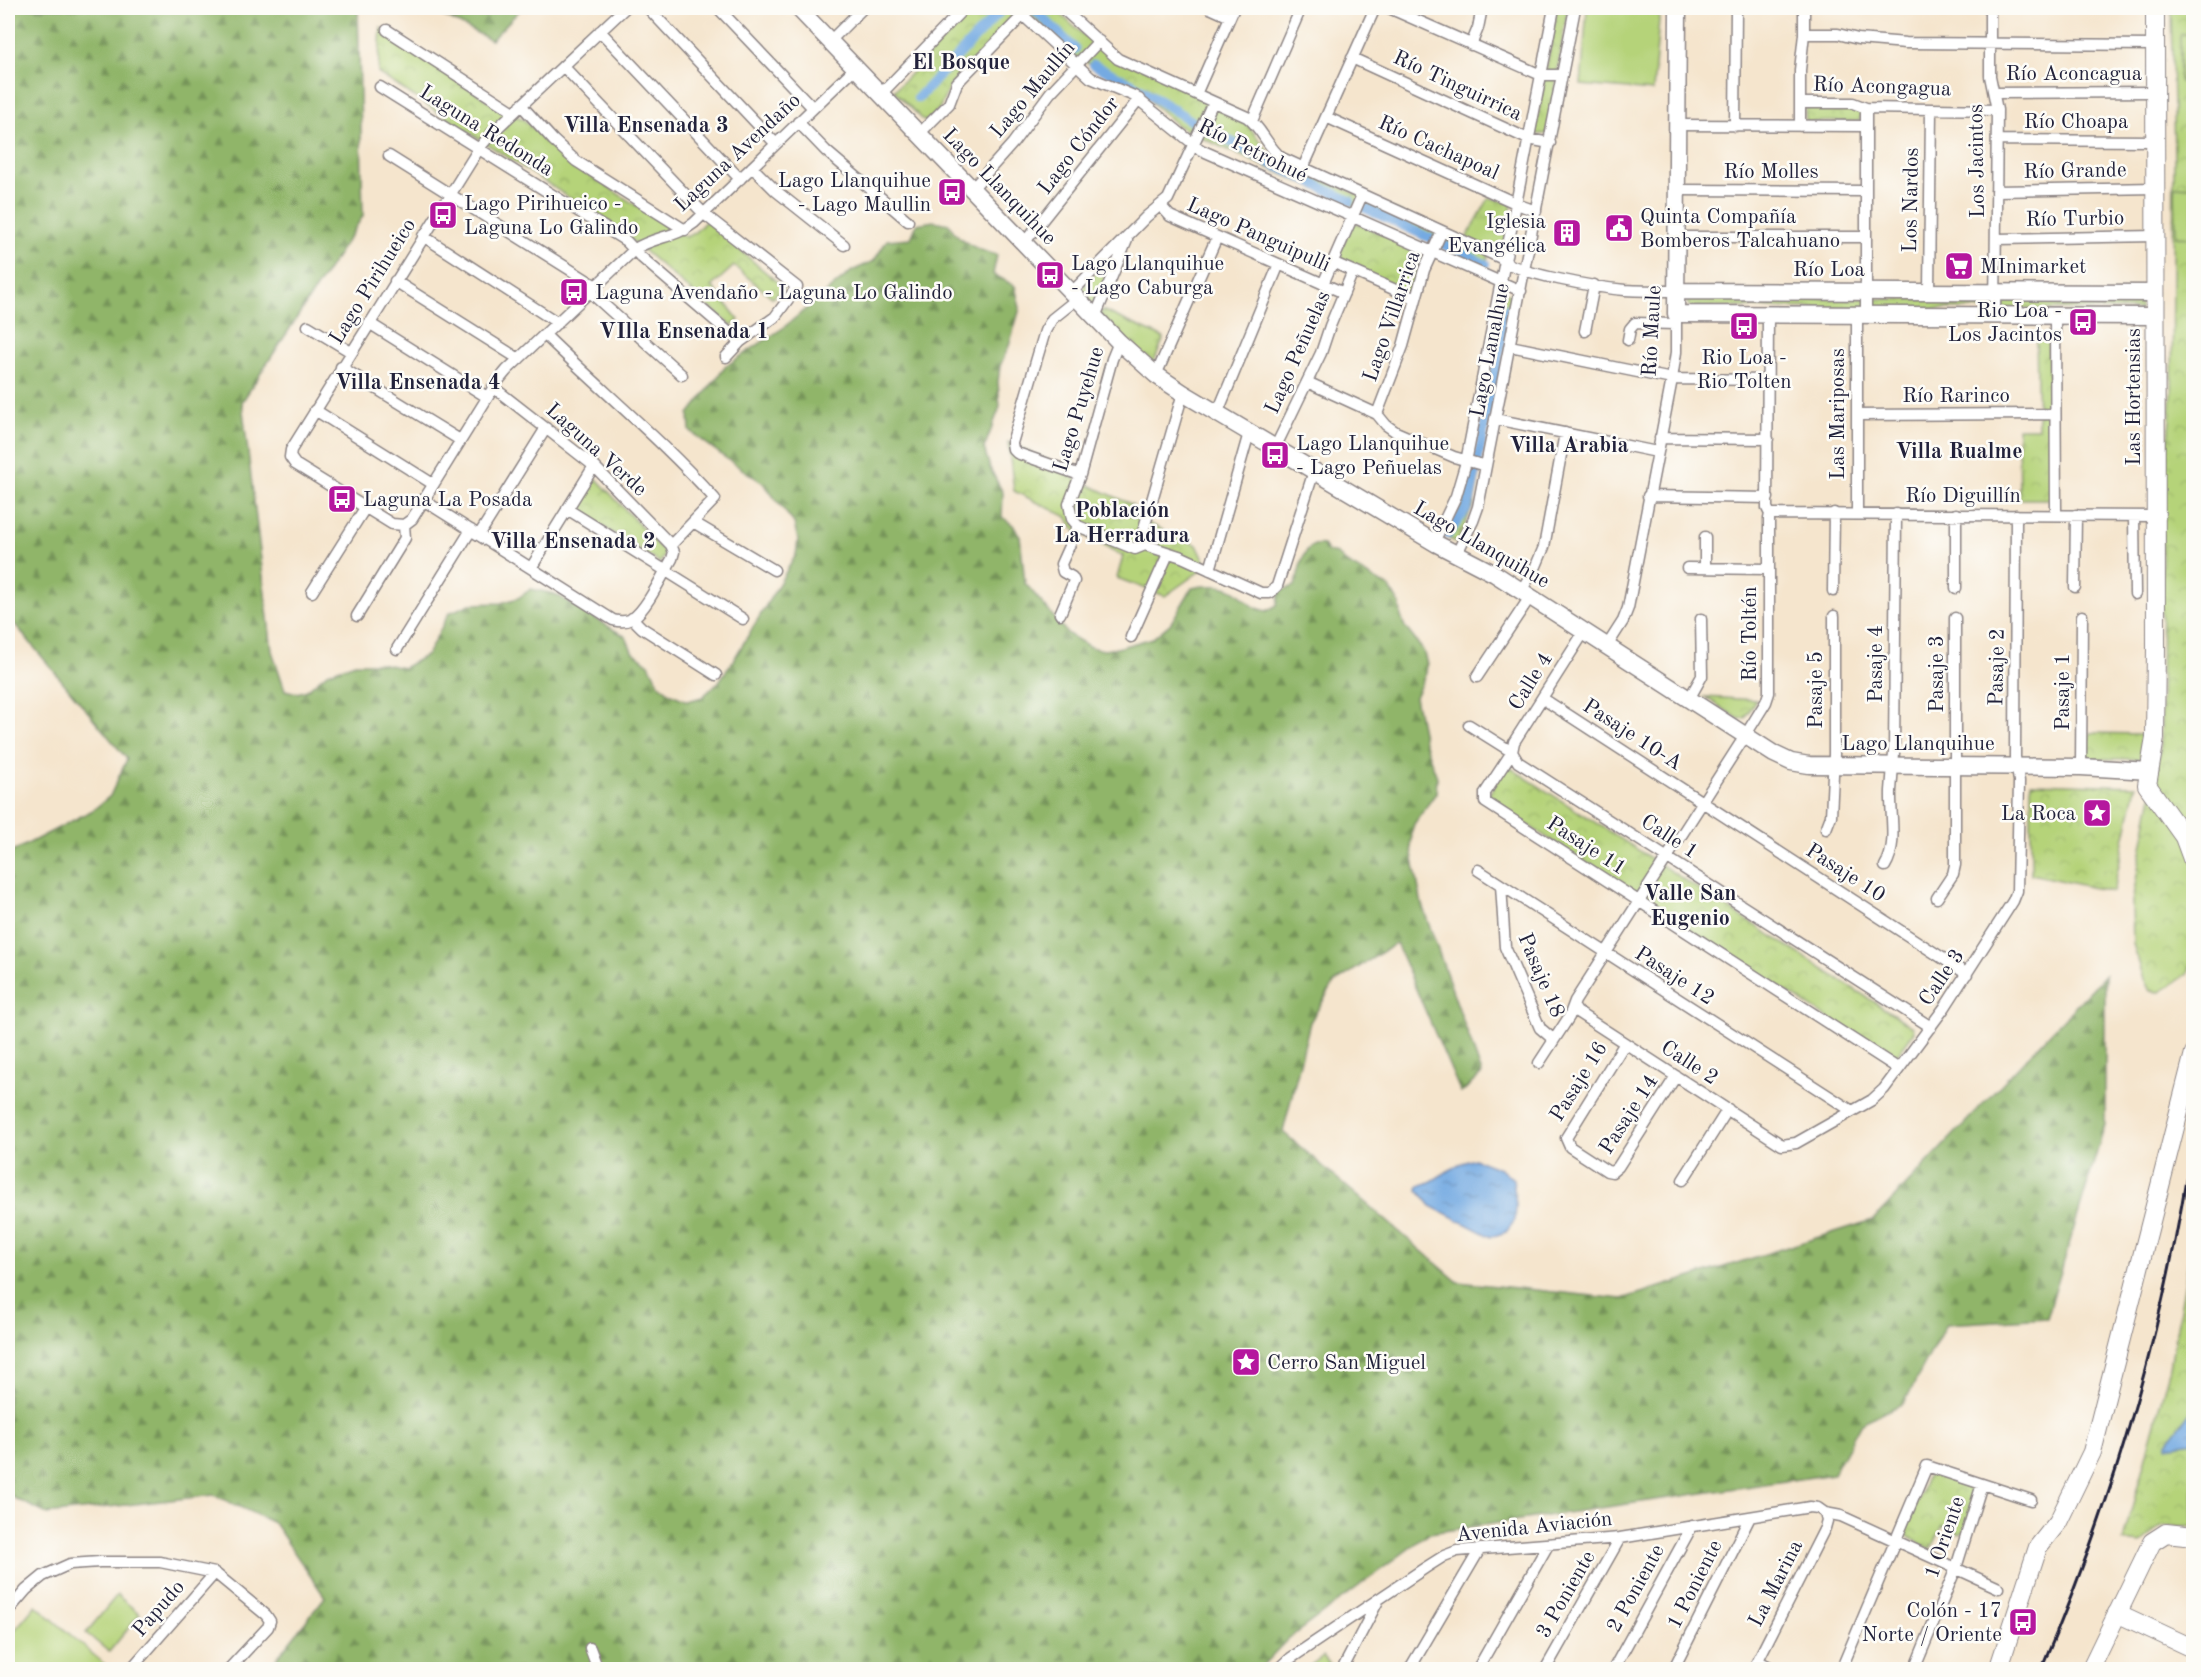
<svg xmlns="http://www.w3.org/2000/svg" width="2201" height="1677" font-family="'Old Standard TT',serif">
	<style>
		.grass { fill: url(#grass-tufts); stroke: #6c7a5a; stroke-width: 1.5 }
		.forest { fill: url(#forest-firs); stroke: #596c52; stroke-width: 1.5 }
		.park { fill: url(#park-crowns); stroke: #6c7a5a; stroke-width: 1.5 }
		.garden { fill: #b5d379; stroke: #6c7a5a; stroke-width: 1.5 }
		.water { fill: url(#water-ripples); stroke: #4c668e; stroke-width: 1.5 }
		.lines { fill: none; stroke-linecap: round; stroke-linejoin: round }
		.canal { stroke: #75aae2; stroke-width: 10 }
		.street-casing { stroke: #8c8484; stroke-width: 13 }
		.secondary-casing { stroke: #8c8484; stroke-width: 19 }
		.primary-casing { stroke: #8c8484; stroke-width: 20 }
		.street { stroke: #fff; stroke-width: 10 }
		.secondary { stroke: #fff; stroke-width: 16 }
		.primary { stroke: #fff; stroke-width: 18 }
		.rail { stroke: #22223b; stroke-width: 3 }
		.labels { text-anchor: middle; stroke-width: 5; stroke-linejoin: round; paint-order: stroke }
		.street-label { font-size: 21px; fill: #22223b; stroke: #fdfcf7 }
		.poi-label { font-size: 21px; fill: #22223b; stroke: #fdfcf7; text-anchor: start }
		.neighbourhood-label { font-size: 22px; font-weight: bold; fill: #22223b; stroke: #fdfcf7 }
	</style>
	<defs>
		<pattern id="grass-tufts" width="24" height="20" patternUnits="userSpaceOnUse" patternTransform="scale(1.5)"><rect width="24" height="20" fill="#b5d379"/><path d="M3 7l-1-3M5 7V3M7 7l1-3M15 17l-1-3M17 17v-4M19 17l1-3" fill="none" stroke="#9bb56a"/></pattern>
		<pattern id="forest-firs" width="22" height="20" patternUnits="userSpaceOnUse" patternTransform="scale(1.5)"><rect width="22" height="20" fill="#90b569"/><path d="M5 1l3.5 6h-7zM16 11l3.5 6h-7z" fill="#759358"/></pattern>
		<pattern id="park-crowns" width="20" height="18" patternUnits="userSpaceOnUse" patternTransform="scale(1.5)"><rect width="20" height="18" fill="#b5d379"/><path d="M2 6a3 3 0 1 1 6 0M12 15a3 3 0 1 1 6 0" fill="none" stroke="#9bb56a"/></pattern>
		<pattern id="water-ripples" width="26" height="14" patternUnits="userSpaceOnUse" patternTransform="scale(1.5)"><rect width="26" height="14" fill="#75aae2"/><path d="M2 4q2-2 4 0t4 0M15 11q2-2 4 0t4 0" fill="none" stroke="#608ab8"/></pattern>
	</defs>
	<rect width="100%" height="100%" fill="#fdfcf7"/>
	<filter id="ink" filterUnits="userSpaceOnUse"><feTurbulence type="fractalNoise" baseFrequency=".0167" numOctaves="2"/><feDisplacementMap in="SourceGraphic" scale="12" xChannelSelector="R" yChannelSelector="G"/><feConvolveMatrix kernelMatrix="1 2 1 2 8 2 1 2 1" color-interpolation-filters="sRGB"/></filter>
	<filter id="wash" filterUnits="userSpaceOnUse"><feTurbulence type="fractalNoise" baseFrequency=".008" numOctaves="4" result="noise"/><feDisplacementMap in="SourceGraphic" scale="24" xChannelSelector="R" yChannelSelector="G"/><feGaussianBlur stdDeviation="1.35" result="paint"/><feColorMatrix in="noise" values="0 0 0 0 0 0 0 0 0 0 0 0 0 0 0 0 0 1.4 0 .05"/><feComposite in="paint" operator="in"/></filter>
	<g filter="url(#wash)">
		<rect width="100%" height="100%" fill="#f5e5cd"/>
		<!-- grass -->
		<path class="grass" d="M1489 198 1509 202 1512 205 1504 253 1466 239Z
			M1689 297 2141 301 2140 310 1690 307 1686 301Z"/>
		<!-- forest -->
		<path class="forest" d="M8 8H358L363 216 242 402 272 651 285 690 297 693 307 690 327 673 355 663H379L403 668 427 655 449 613 470 604 501 603 518 598 531 589 555 594 626 637 632 651 649 664 658 683 671 694 688 701 702 697 718 683 736 656 796 555 798 540 794 523 763 483 727 459 690 431 689 414 726 366 783 328 852 271 874 261 887 240 911 238 917 224 934 221 949 224C959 242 977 250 997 255L993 274 1015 286 1020 308 1009 346 1000 366 998 382 1000 407 984 448 990 468 1003 493 1002 517 1013 525 1020 536 1025 583 1068 634 1090 647 1104 650 1117 648 1153 638 1171 623 1192 588C1204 585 1224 584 1235 591 1248 600 1250 608 1267 611L1277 605 1280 591 1295 586C1300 570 1302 540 1323 545L1328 552 1338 554 1345 562 1390 588 1400 605 1401 617 1405 627 1423 650 1427 664 1426 673 1415 697 1424 742 1437 777 1436 793 1414 824 1412 831 1411 849 1422 905 1482 1074 1461 1093 1396 943 1334 983 1310 1022 1283 1132 1458 1282 1622 1299 1873 1220 2105 975V1125L2047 1318 1946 1324 1904 1403 1861 1423 1833 1474 1430 1533 1288 1639 1259 1669H268L325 1597 274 1523 214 1495 47 1514 8 1495V854L93 810 110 796 127 759 8 616Z
			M428 8H522L491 40Z"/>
		<!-- park -->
		<path class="park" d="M974 8H1008L1013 12 1012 18 950 86 939 109 925 122 894 91Z
			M1023 8H1054L1081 33 1119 58 1212 95 1239 114 1274 159 1490 251 1485 266 1191 133 1177 125 1133 86 1074 56Z
			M1557 8H1568C1560 50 1555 92 1547 134H1535Z
			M2171 8H2193L2194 956 2188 974 2160 992 2150 991 2144 979 2133 944 2132 902 2161 745 2162 515 2172 392 2174 157Z
			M381 28 503 111 523 119 567 161 685 237 693 234 706 221 784 288 773 298 734 266 712 286 739 320 732 326 622 232 378 73Z
			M1807 107H1854L1860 112V121L1806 122 1805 110Z
			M1356 223 1422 252 1424 257 1413 288 1408 292 1341 263 1338 256 1351 225Z
			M1121 247 1094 310 1077 293Z
			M1504 293 1513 295 1474 504 1457 543 1445 537 1464 499 1477 450Z
			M1102 310 1164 338 1152 366 1100 315Z
			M2036 337H2048L2052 499H2019L2018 428H2038Z
			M1008 442 1066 468 1071 477 1133 505 1129 515 1197 545 1207 566 1165 596 1117 578 1123 556 1075 530 1067 517 1014 491Z
			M591 478H596L665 553 660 563 578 511 575 506Z
			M1705 697 1756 700 1745 718 1739 719Z
			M2089 733 2141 734 2140 759H2086Z
			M1506 765 1913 1027 1914 1032 1893 1060 1490 801 1488 796Z
			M2031 783 2136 786 2113 892 2031 874Z
			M2193 1236V1527C2168 1524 2159 1523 2141 1543L2123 1541 2170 1367Z
			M1929 1473 1977 1488 1965 1532 1960 1534 1943 1525 1931 1550 1904 1534Z"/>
		<!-- garden -->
		<path class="garden" d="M1587 8H1660L1653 91 1581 85Z
			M2180 34H2193V83L2180 82Z
			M2175 186 2193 187V237L2176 236Z
			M117 1595 140 1614 109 1652 86 1633Z
			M36 1605 110 1669H8V1638Z
			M1323 1656 1334 1669H1306Z"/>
		<!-- water -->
		<path class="water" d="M1474 1159 1500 1169 1513 1179 1516 1205 1515 1220 1506 1232 1491 1237 1431 1206 1418 1190 1419 1186 1432 1181 1459 1164Z
			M2193 1409V1442L2167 1446V1443Z"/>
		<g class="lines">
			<!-- canal -->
			<path class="canal" d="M1036 11 1075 49
				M1094 65 1133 84 1193 122
				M918 98 1003 8
				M1207 129 1265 160 1350 201
				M1365 208 1430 238
				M1442 244 1485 264
				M1448 534 1465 511 1470 499 1508 309"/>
		</g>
	</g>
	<g filter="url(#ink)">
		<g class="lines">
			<!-- street casing -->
			<g class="street-casing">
				<path id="street" d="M648 8 776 144
					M718 8 813 108
					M1015 8 1091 78 1134 96 1201 150 1521 291
					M1062 8 1118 59 1247 117C1262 128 1267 147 1282 158L1501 258C1514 274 1602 288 1625 290 1642 291 1659 291 1676 291
					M1210 8 1230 17
					M1389 8 1541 75H1562
					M1990 8V76L1997 110 1995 315
					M387 30 514 112
					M600 31 740 179
					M1804 34H1838L1858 39 1906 43 2154 45
					M830 41 863 8
					M1471 45 1478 28 1482 8
					M1352 58 1528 139 1550 143
					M563 66 704 214 797 287 775 317 740 342 726 357
					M380 87 626 241 641 257 740 342
					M1994 93 2154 92
					M881 94 964 8
					M1196 94 1234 8
					M1800 103H1853L1866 108 1997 110
					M521 105 553 140 576 161 685 230
					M1866 108V315
					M1326 117 1522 206 1536 211
					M1252 121 1301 8
					M798 122 826 151 908 221
					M1677 125 1865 126
					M1735 126 1736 8
					M1800 126V70L1804 34V8
					M919 134 949 104 957 83 1030 8
					M1997 140 2154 141
					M389 156 596 286
					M752 167 776 191 844 245
					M1303 168 1375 8
					M972 189 1013 143 1050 93 1099 41
					M1676 190 1866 191
					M1996 191 2155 188
					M1161 206 1170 216 1344 293
					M423 236 558 323
					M1676 237H1866
					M1996 239 2155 236
					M1024 243 1139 99
					M1332 262 1416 299
					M395 281 519 359
					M1323 284 1362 195
					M590 292 682 375
					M1929 292 1931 109
					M1071 293 1147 216 1168 199 1213 102
					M1077 299 1052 319 1045 331 1012 443 1013 449 1017 453 1080 475
					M2055 316 2056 515
					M1095 317 1127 240
					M369 323 487 397
					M308 326 351 352
					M1585 331 1594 285
					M545 335C601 390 662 440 715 499L671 545
					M1628 340 1630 329 1635 323 1676 324
					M1119 342 1112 359 1080 475 1069 504 1072 519 1078 526 1135 549 1145 545
					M1510 346 1672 379 1768 380
					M341 367 460 440
					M1156 375 1217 237
					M1307 382 1377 414 1386 425 1396 432 1454 457 1486 466
					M1183 393 1142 535 1144 542 1148 546 1182 557 1261 593H1270L1277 586 1314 471
					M315 410 433 484
					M1217 414 1279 264
					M1377 414 1403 346 1424 270 1442 231
					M1857 415 2055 414
					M1495 419 1657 452
					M1660 438 1768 439
					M1275 448 1321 353 1330 326 1353 271
					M1648 496 1768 498
					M423 500 613 620C620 622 626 622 632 619 647 609 663 574 672 559L674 552 671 545 594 466 493 387
					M567 509 743 619
					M1857 513V315
					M1770 514 2156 516
					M2134 516 2135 594
					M693 522 774 570
					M404 525 392 524 295 464 290 457 291 450 480 147 492 133 625 8
					M404 525 412 519 497 382 507 370 635 249C653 237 677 237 694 223L856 67
					M479 535 546 428
					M1705 537V567
					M1434 542 1456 496 1466 462 1554 8
					M1456 555 1473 521 1478 507 1575 8
					M531 568 594 466
					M1687 568 1768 569
					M1210 570 1249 433
					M2075 587 2076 515
					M1956 588V514
					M1521 591 1536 566 1544 547 1565 433
					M1833 591 1834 513
					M312 592 365 508
					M1060 614 1074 581 1072 577 1063 572 1061 564 1078 526
					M357 616 405 538 404 525
					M632 618 642 628 716 675
					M1584 632 1514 742 1512 752 1485 793V802L1899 1069
					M1131 637 1168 554
					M1607 646 1623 621 1628 608 1672 379 1676 352V314
					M397 649 471 530
					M1477 677 1530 597
					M1542 698 1967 974
					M1689 699 1702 676 1701 619
					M1469 725 1512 752 1518 762 1931 1027
					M2081 767 2082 616
					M1826 829 1831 816 1834 754V616
					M1885 866C1898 845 1890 816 1891 791 1892 779 1893 766 1894 753L1896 514
					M1478 870 1852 1111
					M1501 885 1505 947 1540 1028 1554 1040
					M1937 898 1953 874 1955 865V618
					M1574 1007 1577 1012 1782 1145 1796 1143 1872 1100 1884 1089 1945 1007 2013 901 2017 891 2019 781 2015 757 2016 515
					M1625 1043 1566 1138 1570 1147 1607 1171 1612 1172 1618 1167 1676 1076
					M1539 1063 1569 1017 1575 1001 1745 736 1766 702 1769 693V519L1770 514 1767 508 1768 314
					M1683 1180 1728 1109
					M1825 1513 1841 1516 1999 1588
					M8 1611 26 1590 43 1576 70 1564 100 1562H160L215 1573 266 1615 270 1621 268 1627 228 1670
					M590 1648 598 1670
					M1758 1661 1776 1670
					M130 1670 215 1573
					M1278 1670 1291 1658 1425 1568 1444 1556 1457 1551 1620 1538 1810 1507 1818 1508 1825 1513
					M1342 1670 1378 1601
					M1409 1670 1480 1549
					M1477 1670 1548 1545
					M1545 1670 1620 1538
					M1613 1670 1692 1526
					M1673 1670 1750 1517
					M1753 1670 1825 1528 1827 1521 1825 1513
					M1841 1670 1927 1466 2031 1500
					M1914 1670 1956 1568 1982 1484"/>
			</g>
			<!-- secondary casing -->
			<g class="secondary-casing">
				<path id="secondary" d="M798 8 1119 342 1156 375 1183 393 1437 544 1495 574 1774 754 1791 762 1809 765 2081 767 2150 771
					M1678 8 1676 314 2155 316
					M1676 291 2155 293"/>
			</g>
			<!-- primary casing -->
			<g class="primary-casing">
				<path id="primary" d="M2155 8 2156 646 2155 738 2147 785 2184 837 2194 864
					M2117 1613 2194 1649
					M1998 1670 2038 1547 2058 1522 2092 1452 2194 1053
					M2090 1670 2152 1542 2166 1533 2194 1536"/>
			</g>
			<!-- street -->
			<use href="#street" class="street"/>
			<!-- secondary -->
			<use href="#secondary" class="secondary"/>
			<!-- primary -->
			<use href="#primary" class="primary"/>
			<!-- rail -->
			<path class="rail" d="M2041 1670C2115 1498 2169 1312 2194 1127"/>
		</g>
	</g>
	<!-- icons -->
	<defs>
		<g id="bus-square" transform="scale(1.5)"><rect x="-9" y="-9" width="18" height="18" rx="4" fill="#b5179e" stroke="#fdfcf7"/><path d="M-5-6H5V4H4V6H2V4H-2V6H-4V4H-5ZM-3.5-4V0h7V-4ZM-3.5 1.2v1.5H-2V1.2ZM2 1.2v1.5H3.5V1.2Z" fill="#fff"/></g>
		<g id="civic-square" transform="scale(1.5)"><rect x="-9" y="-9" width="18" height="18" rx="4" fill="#b5179e" stroke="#fdfcf7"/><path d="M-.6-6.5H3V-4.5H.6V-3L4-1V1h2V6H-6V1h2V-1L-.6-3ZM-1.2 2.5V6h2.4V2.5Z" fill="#fff"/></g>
		<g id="building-square" transform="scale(1.5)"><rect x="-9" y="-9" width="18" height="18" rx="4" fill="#b5179e" stroke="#fdfcf7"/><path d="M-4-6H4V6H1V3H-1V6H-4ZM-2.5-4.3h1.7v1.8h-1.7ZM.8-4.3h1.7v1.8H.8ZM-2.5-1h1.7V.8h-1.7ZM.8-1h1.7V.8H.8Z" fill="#fff"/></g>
		<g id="supermarket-square" transform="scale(1.5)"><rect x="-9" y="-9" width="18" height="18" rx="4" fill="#b5179e" stroke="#fdfcf7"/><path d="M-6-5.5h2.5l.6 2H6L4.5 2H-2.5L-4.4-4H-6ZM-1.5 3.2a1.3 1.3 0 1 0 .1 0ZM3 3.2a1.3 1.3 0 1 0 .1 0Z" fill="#fff"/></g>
		<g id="sight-square" transform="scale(1.5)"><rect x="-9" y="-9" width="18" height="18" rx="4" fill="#b5179e" stroke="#fdfcf7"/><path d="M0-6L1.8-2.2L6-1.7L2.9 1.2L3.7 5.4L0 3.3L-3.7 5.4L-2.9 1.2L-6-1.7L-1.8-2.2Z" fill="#fff"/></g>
	</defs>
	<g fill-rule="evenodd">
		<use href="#bus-square" x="952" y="192"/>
		<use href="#bus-square" x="443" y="215"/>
		<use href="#civic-square" x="1619" y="228"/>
		<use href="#building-square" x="1567" y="233"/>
		<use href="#supermarket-square" x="1959" y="266"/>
		<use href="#bus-square" x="1050" y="275"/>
		<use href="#bus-square" x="574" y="292"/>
		<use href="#bus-square" x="2083" y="322"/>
		<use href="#bus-square" x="1744" y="326"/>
		<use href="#bus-square" x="1275" y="455"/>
		<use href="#bus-square" x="342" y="499"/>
		<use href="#sight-square" x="2097" y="813"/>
		<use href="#sight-square" x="1246" y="1362"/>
		<use href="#bus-square" x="2023" y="1622"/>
	</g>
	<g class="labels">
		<!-- street labels -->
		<g class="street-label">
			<text x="2074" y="80">Río Aconcagua</text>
			<text transform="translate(1458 85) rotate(25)" y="7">Río Tinguirrica</text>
			<text transform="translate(1882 86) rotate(2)" y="7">Río Acongagua</text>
			<text transform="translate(1032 89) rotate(-50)" y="7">Lago Maullín</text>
			<text x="2076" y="128">Río Choapa</text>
			<text transform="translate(487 130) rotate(32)" y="7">Laguna Redonda</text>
			<text transform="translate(1078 145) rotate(-52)" y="7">Lago Cóndor</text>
			<text transform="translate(1439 147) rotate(24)" y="7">Río Cachapoal</text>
			<text transform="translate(1253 150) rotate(26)" y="7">Río Petrohué</text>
			<text transform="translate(737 152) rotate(-43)" y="7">Laguna Avendaño</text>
			<text transform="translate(1976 161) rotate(-91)" y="7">Los Jacintos</text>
			<text transform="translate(2075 170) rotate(-1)" y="7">Río Grande</text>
			<text x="1771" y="178">Río Molles</text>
			<text transform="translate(1000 186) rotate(46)" y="7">Lago Llanquihue</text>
			<text transform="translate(1910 200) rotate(-89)" y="7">Los Nardos</text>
			<text transform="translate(2075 218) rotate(-1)" y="7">Río Turbio</text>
			<text transform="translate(1259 234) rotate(24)" y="7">Lago Panguipulli</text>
			<text x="1829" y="276">Río Loa</text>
			<text transform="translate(372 281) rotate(-58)" y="7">Lago Pirihueico</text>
			<text transform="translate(1391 316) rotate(-71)" y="7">Lago Villarrica</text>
			<text transform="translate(1651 331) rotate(-87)" y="7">Río Maule</text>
			<text transform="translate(1489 350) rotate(-79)" y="7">Lago Lanalhue</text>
			<text transform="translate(1297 352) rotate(-66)" y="7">Lago Peñuelas</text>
			<text x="1956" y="402">Río Rarinco</text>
			<text transform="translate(2133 397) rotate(-90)" y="7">Las Hortensias</text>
			<text transform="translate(1078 409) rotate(-73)" y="7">Lago Puyehue</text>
			<text transform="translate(1837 414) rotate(-90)" y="7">Las Mariposas</text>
			<text transform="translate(597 449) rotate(42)" y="7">Laguna Verde</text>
			<text x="1963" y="502">Río Diguillín</text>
			<text transform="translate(1482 544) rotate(30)" y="7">Lago Llanquihue</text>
			<text transform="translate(1749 634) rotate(-90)" y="7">Río Toltén</text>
			<text transform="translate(1875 664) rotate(-90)" y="7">Pasaje 4</text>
			<text transform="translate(1996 667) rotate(-89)" y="7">Pasaje 2</text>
			<text transform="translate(1936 674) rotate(-90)" y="7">Pasaje 3</text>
			<text transform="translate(1530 681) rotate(-58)" y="7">Calle 4</text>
			<text transform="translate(1815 690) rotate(-90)" y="7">Pasaje 5</text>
			<text transform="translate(2062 692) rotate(-90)" y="7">Pasaje 1</text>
			<text transform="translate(1633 734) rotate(33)" y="7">Pasaje 10-A</text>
			<text x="1918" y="750">Lago Llanquihue</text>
			<text transform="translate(1670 836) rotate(33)" y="7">Calle 1</text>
			<text transform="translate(1587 845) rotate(33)" y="7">Pasaje 11</text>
			<text transform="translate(1846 872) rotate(33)" y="7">Pasaje 10</text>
			<text transform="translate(1542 975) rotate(67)" y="7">Pasaje 18</text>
			<text transform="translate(1675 975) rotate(33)" y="7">Pasaje 12</text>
			<text transform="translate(1941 977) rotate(-56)" y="7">Calle 3</text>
			<text transform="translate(1690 1062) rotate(33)" y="7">Calle 2</text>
			<text transform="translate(1578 1081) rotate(-58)" y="7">Pasaje 16</text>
			<text transform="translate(1628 1114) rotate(-57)" y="7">Pasaje 14</text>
			<text transform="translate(1534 1526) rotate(-6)" y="7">Avenida Aviación</text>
			<text transform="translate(1944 1537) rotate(-71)" y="7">1 Oriente</text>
			<text transform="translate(1775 1583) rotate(-63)" y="7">La Marina</text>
			<text transform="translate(1694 1584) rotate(-63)" y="7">1 Poniente</text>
			<text transform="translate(1635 1588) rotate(-61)" y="7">2 Poniente</text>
			<text transform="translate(1565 1594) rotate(-60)" y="7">3 Poniente</text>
			<text transform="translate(158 1608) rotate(-49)" y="7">Papudo</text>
		</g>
		<!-- poi labels -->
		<g class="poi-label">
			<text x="931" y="187" text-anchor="end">Lago Llanquihue<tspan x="931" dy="24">- Lago Maullin</tspan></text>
			<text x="464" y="210">Lago Pirihueico -<tspan x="464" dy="24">Laguna Lo Galindo</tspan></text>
			<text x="1640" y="223">Quinta Compañía<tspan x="1640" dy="24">Bomberos Talcahuano</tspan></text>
			<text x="1546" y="228" text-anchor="end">Iglesia<tspan x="1546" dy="24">Evangélica</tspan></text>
			<text x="1071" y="270">Lago Llanquihue<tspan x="1071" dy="24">- Lago Caburga</tspan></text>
			<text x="1980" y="273">MInimarket</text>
			<text x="595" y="299">Laguna Avendaño - Laguna Lo Galindo</text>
			<text x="2062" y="317" text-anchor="end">Rio Loa -<tspan x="2062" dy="24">Los Jacintos</tspan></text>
			<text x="1744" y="364" text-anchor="middle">Rio Loa -<tspan x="1744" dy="24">Rio Tolten</tspan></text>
			<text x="1296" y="450">Lago Llanquihue<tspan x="1296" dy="24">- Lago Peñuelas</tspan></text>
			<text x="363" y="506">Laguna La Posada</text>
			<text x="2076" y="820" text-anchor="end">La Roca</text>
			<text x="1267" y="1369">Cerro San Miguel</text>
			<text x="2002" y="1617" text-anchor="end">Colón - 17<tspan x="2002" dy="24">Norte / Oriente</tspan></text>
		</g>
		<!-- neighbourhood labels -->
		<g class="neighbourhood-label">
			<text x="961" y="69">El Bosque</text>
			<text x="646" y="132">Villa Ensenada 3</text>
			<text x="684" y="338">VIlla Ensenada 1</text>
			<text x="418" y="389">Villa Ensenada 4</text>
			<text x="1569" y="452">Villa Arabia</text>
			<text x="1959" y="458">Villa Rualme</text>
			<text x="1122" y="517">Población<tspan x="1122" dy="25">La Herradura</tspan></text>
			<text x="573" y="548">Villa Ensenada 2</text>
			<text x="1690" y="900">Valle San<tspan x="1690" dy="25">Eugenio</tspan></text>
		</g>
	</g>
	<!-- margin -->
	<rect width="2201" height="1677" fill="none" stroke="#fdfcf7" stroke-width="30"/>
</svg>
